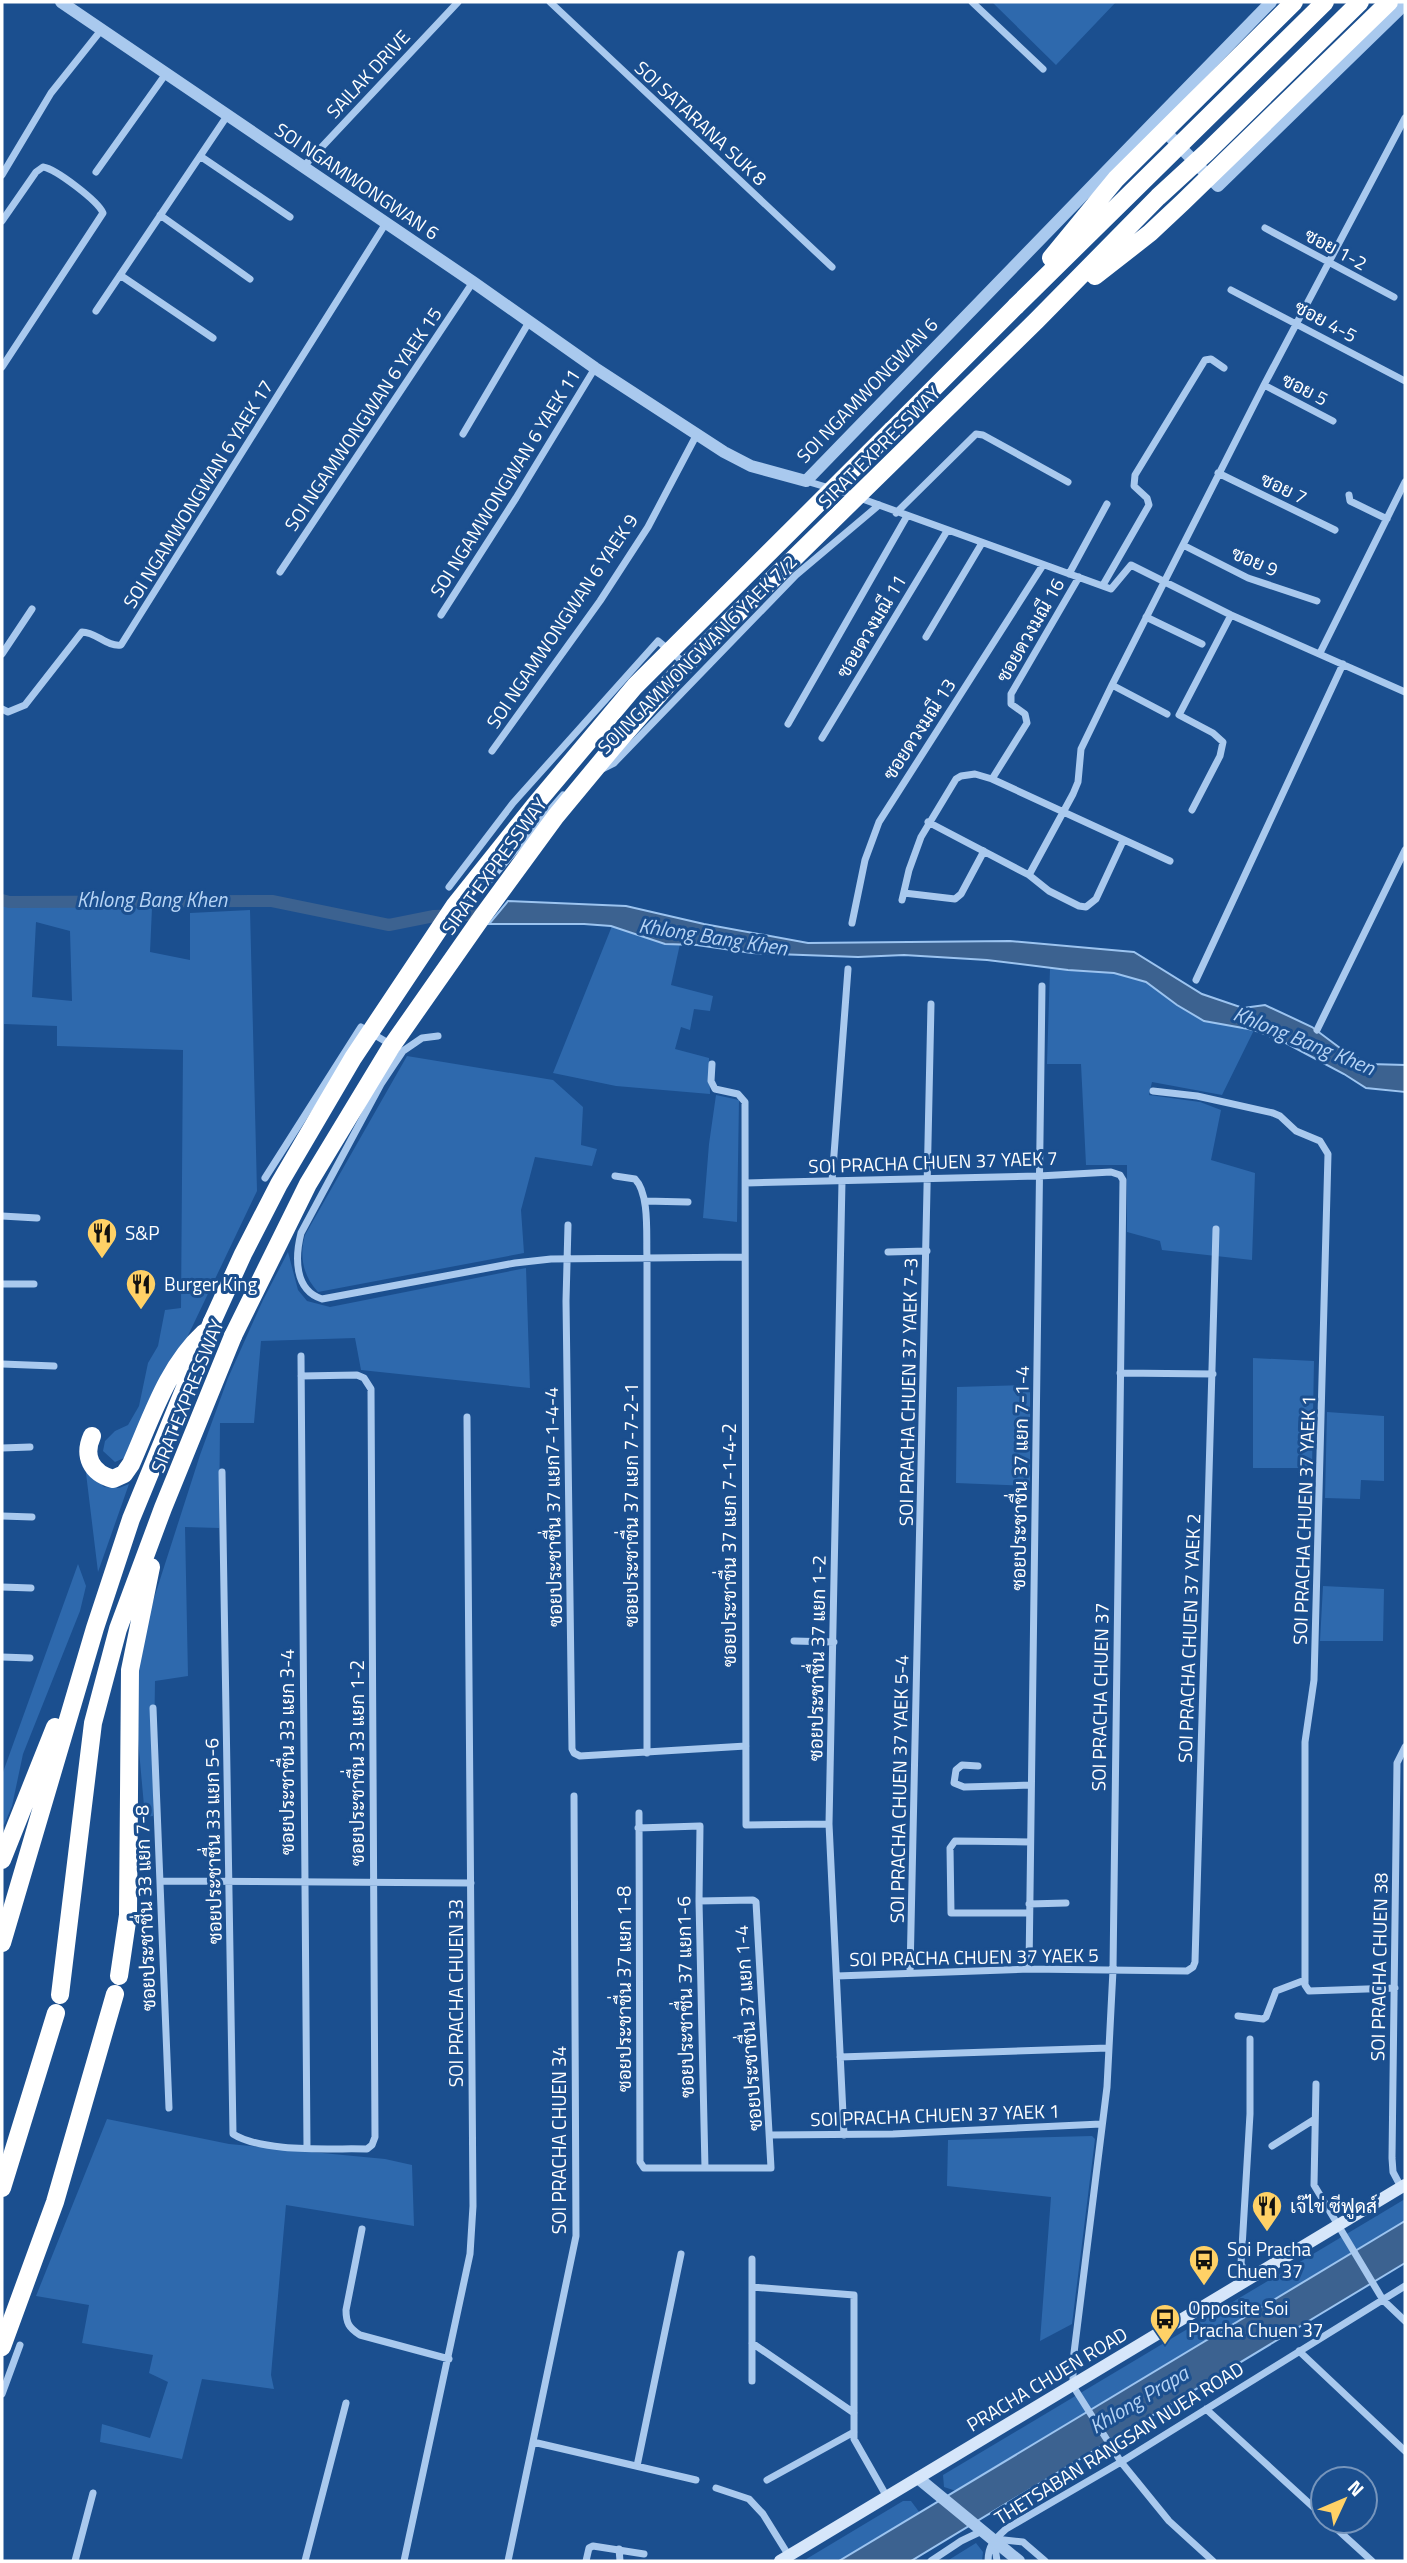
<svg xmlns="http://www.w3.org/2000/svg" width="1407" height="2563" font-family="'Titillium Web',Sarabun,sans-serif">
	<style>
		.green { fill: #2e69ad; fill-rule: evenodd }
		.water { fill: #3c6290; stroke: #9cc4f0; stroke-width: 2 }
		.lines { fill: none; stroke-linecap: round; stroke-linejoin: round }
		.canal { stroke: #3c6290; stroke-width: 12 }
		.minor { stroke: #a9c9ee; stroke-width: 7 }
		.tertiary { stroke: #a9c9ee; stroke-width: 12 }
		.secondary { stroke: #d6e6fa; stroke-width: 12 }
		.motorway { stroke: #fff; stroke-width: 18 }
		.motorway-bridge { stroke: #fff; stroke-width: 18 }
		.labels { text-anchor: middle; stroke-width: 6; stroke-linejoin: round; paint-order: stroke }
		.street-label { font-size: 19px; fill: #fff; stroke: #1b4f8f }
		.poi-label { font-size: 19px; fill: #fff; stroke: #1b4f8f; text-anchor: start }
		.water-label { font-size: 21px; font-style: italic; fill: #b5d3f5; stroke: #1b4f8f }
	</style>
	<rect width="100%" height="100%" fill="#1b4f8f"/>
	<!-- green -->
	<path class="green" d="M992 2H1116L1056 65Z
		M2 906 152 908 150 952 190 960V913L250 910 257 1191 131 1455 115 1462 103 1451 105 1441 115 1431 128 1425 139 1406 148 1363 158 1346 165 1310 181 1308 183 1050 57 1046V1026L4 1024 2 1110ZM36 922 70 931 72 1001 32 997Z
		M612 926 665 944H680L671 985 713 996 710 1011 694 1009 690 1030 681 1027 675 1049 709 1058 710 1094 616 1086 553 1073Z
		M1050 968 1114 973 1146 982 1177 1005 1204 1021 1254 1030 1222 1095 1152 1082 1149 1095 1200 1102 1221 1110 1211 1160 1255 1173 1252 1260 1162 1250 1160 1241 1127 1232V1165H1086L1081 1064H1047Z
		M407 1056 553 1080 583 1107 581 1145 597 1149 592 1166 535 1157 521 1210 524 1253 318 1292C303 1276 299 1256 305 1235Z
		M716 1095 739 1100 737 1222 703 1218 709 1144Z
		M288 1252 298 1290 307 1301 330 1307 526 1268 530 1388 361 1370 355 1338 261 1341 254 1423H220L219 1528 185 1527 188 1676 155 1681 153 1816 145 1817 136 1717 139 1658 147 1620 200 1455 228 1378 263 1300Z
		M1253 1358 1314 1361 1312 1468H1253Z
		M1030 1385V1486L956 1483 957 1387Z
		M1327 1412 1384 1416V1481L1361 1480 1360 1499 1325 1498Z
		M85 1465 104 1487 119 1488 129 1484 98 1572Z
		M78 1564 86 1586 80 1611 23 1754 12 1806 4 1825 2 1824V1775Z
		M1323 1586 1384 1589 1383 1641H1320Z
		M107 2119 229 2144 385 2159 412 2165 414 2226 286 2205 271 2375 274 2389 202 2379 182 2459 100 2442 102 2424 150 2438 168 2382 149 2373 153 2355 82 2343 89 2305 36 2296Z
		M1092 2136 1095 2139 1072 2324 1040 2341 1051 2197 947 2186 948 2140Z
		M1405 2199V2221L956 2491 944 2487 943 2475Z
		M903 2501H911L920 2513 839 2561H803Z
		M976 2543 983 2552 982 2561H947Z"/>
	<!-- water -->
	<path class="water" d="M508 901 626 906 704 924 808 943 1010 941 1134 952 1202 994 1243 1008 1265 1005 1312 1027 1348 1054 1370 1064 1405 1065V1092L1366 1088 1344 1074 1282 1041 1254 1030 1204 1021 1177 1005 1146 982 1114 973 1068 970 987 960 904 955 858 957 752 953 697 945 665 944 611 926 584 924H489Z
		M1405 2221V2263L911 2561H839Z"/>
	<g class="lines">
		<!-- canal -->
		<path class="canal" d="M2 900 9 902 272 901 389 925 434 916 487 914"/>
		<!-- minor -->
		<path class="minor" d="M550 2 832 267
			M972 2 1043 69
			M200 156 290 217
			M303 167 458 2
			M96 172 165 75
			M2 175 51 93 102 29
			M160 215 250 279
			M2 221 36 172 43 167C56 169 98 201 103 213L2 367
			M1265 228 1394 297
			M120 275 213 338
			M1231 290 1405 381
			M96 311 227 116
			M1264 385 1333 421
			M463 434 529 322
			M1218 473 1335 530
			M806 481 846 493 1111 589 1131 565 1231 615 1405 692
			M1349 495 1350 501 1387 519
			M896 513 976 434 983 435 1068 482
			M1183 545 1248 578 1317 601
			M280 572 473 282
			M1069 574 1107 504
			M1103 585 1149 505 1147 498 1134 486 1135 475 1205 360 1211 359 1224 368
			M441 615 516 498 595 368
			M1146 617 1202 644
			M926 637 982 543
			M1320 653 1405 482
			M2 654 32 609
			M1112 685 1167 714
			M2 709 8 712 25 705 82 632C96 632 107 647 121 645L386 223
			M788 724 907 516
			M822 738 947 531
			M492 751 600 601 648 527 697 434
			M604 768 614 763 796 575 879 505
			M992 779 1027 723 1025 714 1011 704V694L1079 577
			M1192 810 1220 756 1223 742 1213 733 1179 715 1231 615
			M928 822 1029 875 1049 891 1079 906 1086 907 1096 899 1123 841
			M1029 875 1073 794 1078 782 1081 749 1112 685 1264 385 1405 118
			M449 887 513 803 658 641 687 665
			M483 888 563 795
			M904 893 955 899 961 894 984 851
			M902 900 909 870 921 837 956 779 961 776 975 774 992 779 1170 861
			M852 923 865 860 879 822 1043 565
			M1196 980 1343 664
			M1317 1030 1405 850
			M438 1036 422 1038 403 1051 381 1084 301 1233C295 1257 294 1290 322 1299L515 1263 551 1259 744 1257
			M712 1064 711 1081 715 1089 738 1094 745 1102 746 1825 829 1824
			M1153 1091 1197 1096 1273 1113 1280 1116 1296 1131 1320 1141 1328 1154 1314 1680 1305 1742V1985L1309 1991 1395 1988
			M615 1176 635 1179C650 1194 646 1237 647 1258V1753
			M265 1178 361 1027 390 1044
			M832 1181 848 969
			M842 1181 829 1824 844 2135
			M746 1183 1039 1176 1111 1172 1120 1175 1123 1180 1113 1970 1107 2087 1073 2361V2386L1121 2462 1169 2521 1213 2561
			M645 1201 688 1202
			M2 1216 37 1218
			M568 1225 566 1301 572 1749 574 1753 580 1756 746 1746
			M888 1252 927 1251
			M2 1284H34
			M301 1356 307 2148
			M2 1364 54 1366
			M1120 1373 1213 1374
			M2 1448 30 1447
			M222 1472 233 2134C263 2153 331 2148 367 2149L372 2145 375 2137 371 1389 364 1378 357 1375 301 1376
			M2 1516 32 1517
			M2 1587 31 1588
			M794 1641 834 1642
			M2 1657 30 1658
			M153 1708 169 2108
			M978 1766 962 1765 956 1770 954 1783 964 1787 1031 1785
			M639 1813 640 2162 644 2168H771L756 1902 753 1900 699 1901
			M638 1828 700 1826 699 1901 705 2168
			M160 1881 471 1883
			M1029 1904 1066 1903
			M1029 1913H951L950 1848 955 1841 1030 1842
			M1029 1969 1042 986
			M910 1973 931 1004
			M837 1976 1029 1969 1187 1971 1193 1967 1195 1962 1216 1229
			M1238 2016 1263 2019 1266 2017 1276 1991 1305 1980
			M840 2057 1108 2048
			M1316 2084 1314 2185 1383 2300 1405 2321
			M771 2135 893 2134 1101 2124
			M1272 2146 1315 2119
			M1401 2187 1393 2172 1392 2158 1397 1763 1405 1747
			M362 2229 346 2310C346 2323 349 2328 360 2335L449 2359
			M1249 2279 1241 2264 1250 2114V2039
			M752 2287 854 2295V2439L887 2497
			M752 2343 854 2413
			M1299 2351 1405 2451
			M752 2381V2259
			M2 2394 20 2345
			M1206 2409 1323 2516
			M533 2442 696 2480
			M637 2466 681 2254
			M767 2480 854 2432
			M716 2488 749 2499 763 2514 789 2556
			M1328 2521 1372 2561
			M995 2539 1023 2542 1045 2561
			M994 2540 997 2561
			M619 2549 620 2561
			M75 2561 93 2493
			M305 2561 346 2403
			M404 2561 470 2254 473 2206 467 1417
			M508 2561 576 2236 574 1796
			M586 2561 589 2548 593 2546 644 2554
			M931 2561 961 2541 984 2530
			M988 2561C988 2545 995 2539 1006 2529L1121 2462 1405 2286"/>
		<!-- tertiary -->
		<path class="tertiary" d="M61 2 473 282 595 368 724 452 751 466 806 481 1155 121 1218 186 1405 4
			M1155 121 1271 2
			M918 2478 1019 2561"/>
		<!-- secondary -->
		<path class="secondary" d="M780 2561 1405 2185"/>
		<!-- motorway -->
		<path class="motorway" d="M892 430 1016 306
			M92 1436C83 1456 91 1473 113 1479L124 1474 131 1464C151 1419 167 1367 204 1333
			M2 1860 55 1727
			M2 1943 95 1628 131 1519 212 1322
			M119 1976 128 1915 130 1670 151 1567
			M60 1995 93 1723 118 1629 163 1508 233 1336
			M2 2188 56 2013
			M2 2347 55 2202 115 1994"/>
		<!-- motorway-bridge -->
		<path class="motorway-bridge" d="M1051 258 1116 179 1294 2
			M1095 276 1150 233 1182 203 1389 2
			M1016 306 1325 2
			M212 1322 243 1254 279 1184 353 1058 455 905 534 806 635 686 892 430
			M233 1336 308 1184 391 1047 482 917 556 816 614 746 675 676 734 617 1037 320 1158 197 1207 152 1360 2"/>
	</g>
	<!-- icons -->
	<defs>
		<g id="restaurant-pin" transform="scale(1.575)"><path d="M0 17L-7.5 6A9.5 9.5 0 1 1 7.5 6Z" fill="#ffd166" stroke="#1b4f8f"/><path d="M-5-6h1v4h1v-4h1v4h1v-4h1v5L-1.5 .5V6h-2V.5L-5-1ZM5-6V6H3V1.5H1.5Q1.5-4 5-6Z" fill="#111"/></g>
		<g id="bus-pin" transform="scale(1.575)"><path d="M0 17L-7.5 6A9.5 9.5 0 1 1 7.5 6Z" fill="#ffd166" stroke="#1b4f8f"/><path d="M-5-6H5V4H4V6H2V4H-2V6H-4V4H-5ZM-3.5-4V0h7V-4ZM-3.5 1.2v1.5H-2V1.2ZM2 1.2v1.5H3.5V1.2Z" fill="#111"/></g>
	</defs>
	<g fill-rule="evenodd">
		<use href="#restaurant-pin" x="102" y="1233"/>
		<use href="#restaurant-pin" x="141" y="1284"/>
		<use href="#restaurant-pin" x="1267" y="2206"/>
		<use href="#bus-pin" x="1204" y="2260"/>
		<use href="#bus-pin" x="1165" y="2319"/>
	</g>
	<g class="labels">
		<!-- street labels -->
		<g class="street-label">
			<text transform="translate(368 74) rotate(-47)" y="7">SAILAK DRIVE</text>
			<text transform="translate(701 123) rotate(43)" y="7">SOI SATARANA SUK 8</text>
			<text transform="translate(357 181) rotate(34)" y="7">SOI NGAMWONGWAN 6</text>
			<text transform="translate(1336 249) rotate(28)" y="7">ซอย 1-2</text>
			<text transform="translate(1326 321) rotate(28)" y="7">ซอย 4-5</text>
			<text transform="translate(1305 389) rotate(27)" y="7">ซอย 5</text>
			<text transform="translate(867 390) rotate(-46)" y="7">SOI NGAMWONGWAN 6</text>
			<text transform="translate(363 419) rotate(-56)" y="7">SOI NGAMWONGWAN 6 YAEK 15</text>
			<text transform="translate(879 447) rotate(-45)" y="7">SIRAT EXPRESSWAY</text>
			<text transform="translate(505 483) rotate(-58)" y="7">SOI NGAMWONGWAN 6 YAEK 11</text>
			<text transform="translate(1284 488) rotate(26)" y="7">ซอย 7</text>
			<text transform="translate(198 494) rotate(-58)" y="7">SOI NGAMWONGWAN 6 YAEK 17</text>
			<text transform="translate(1255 561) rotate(23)" y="7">ซอย 9</text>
			<text transform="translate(562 621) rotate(-56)" y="7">SOI NGAMWONGWAN 6 YAEK 9</text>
			<text transform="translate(871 626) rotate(-59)" y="7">ซอยดวงมณี 11</text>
			<text transform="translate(1030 630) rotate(-60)" y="7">ซอยดวงมณี 16</text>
			<text transform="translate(697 654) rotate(-45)" y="7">SOI NGAMWONGWAN 6 YAEK 7/2</text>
			<text transform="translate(919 729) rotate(-57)" y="7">ซอยดวงมณี 13</text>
			<text transform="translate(494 866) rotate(-54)" y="7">SIRAT EXPRESSWAY</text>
			<text transform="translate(933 1162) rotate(-2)" y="7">SOI PRACHA CHUEN 37 YAEK 7</text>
			<text transform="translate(908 1392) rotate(-89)" y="7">SOI PRACHA CHUEN 37 YAEK 7-3</text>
			<text transform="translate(187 1396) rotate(-68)" y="7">SIRAT EXPRESSWAY</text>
			<text transform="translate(1020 1478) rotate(-89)" y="7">ซอยประชาชื่น 37 แยก 7-1-4</text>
			<text transform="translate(631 1505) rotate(-90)" y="7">ซอยประชาชื่น 37 แยก 7-7-2-1</text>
			<text transform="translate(553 1507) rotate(-91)" y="7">ซอยประชาชื่น 37 แยก7-1-4-4</text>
			<text transform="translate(1304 1520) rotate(-88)" y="7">SOI PRACHA CHUEN 37 YAEK 1</text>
			<text transform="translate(729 1545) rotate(-90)" y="7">ซอยประชาชื่น 37 แยก 7-1-4-2</text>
			<text transform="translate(1189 1638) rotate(-88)" y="7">SOI PRACHA CHUEN 37 YAEK 2</text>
			<text transform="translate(817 1658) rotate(-89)" y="7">ซอยประชาชื่น 37 แยก 1-2</text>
			<text transform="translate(1100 1697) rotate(-89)" y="7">SOI PRACHA CHUEN 37</text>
			<text transform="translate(287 1752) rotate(-90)" y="7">ซอยประชาชื่น 33 แยก 3-4</text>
			<text transform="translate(357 1763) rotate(-90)" y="7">ซอยประชาชื่น 33 แยก 1-2</text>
			<text transform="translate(899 1789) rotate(-89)" y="7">SOI PRACHA CHUEN 37 YAEK 5-4</text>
			<text transform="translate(213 1841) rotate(-91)" y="7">ซอยประชาชื่น 33 แยก 5-6</text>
			<text transform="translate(145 1908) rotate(-92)" y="7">ซอยประชาชื่น 33 แยก 7-8</text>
			<text transform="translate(974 1957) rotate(-1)" y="7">SOI PRACHA CHUEN 37 YAEK 5</text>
			<text transform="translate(1379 1967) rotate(-89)" y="7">SOI PRACHA CHUEN 38</text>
			<text transform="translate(624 1989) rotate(-90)" y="7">ซอยประชาชื่น 37 แยก 1-8</text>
			<text transform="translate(456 1993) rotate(-90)" y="7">SOI PRACHA CHUEN 33</text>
			<text transform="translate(685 1997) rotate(-91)" y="7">ซอยประชาชื่น 37 แยก1-6</text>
			<text transform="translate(748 2028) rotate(-94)" y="7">ซอยประชาชื่น 37 แยก 1-4</text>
			<text transform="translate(935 2115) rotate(-2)" y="7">SOI PRACHA CHUEN 37 YAEK 1</text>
			<text transform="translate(559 2140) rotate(-90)" y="7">SOI PRACHA CHUEN 34</text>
			<text transform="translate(1047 2379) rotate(-31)" y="7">PRACHA CHUEN ROAD</text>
			<text transform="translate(1119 2443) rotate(-32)" y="7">THETSABAN RANGSAN NUEA ROAD</text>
		</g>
		<!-- poi labels -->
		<g class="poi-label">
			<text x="125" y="1240">S&amp;P</text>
			<text x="164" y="1291">Burger King</text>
			<text x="1290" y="2213">เจ๊ไข่ ซีฟูดส์</text>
			<text x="1227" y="2256">Soi Pracha<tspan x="1227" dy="22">Chuen 37</tspan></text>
			<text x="1188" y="2315">Opposite Soi<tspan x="1188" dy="22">Pracha Chuen 37</tspan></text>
		</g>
		<!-- water labels -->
		<g class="water-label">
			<text x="152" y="907">Khlong Bang Khen</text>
			<text transform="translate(713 937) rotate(9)" y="7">Khlong Bang Khen</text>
			<text transform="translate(1304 1041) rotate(22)" y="7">Khlong Bang Khen</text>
			<text transform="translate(1139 2400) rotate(-31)" y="7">Khlong Prapa</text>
		</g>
	</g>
	<!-- border -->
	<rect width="1407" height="2563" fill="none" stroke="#ffffff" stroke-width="7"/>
	<!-- north arrow -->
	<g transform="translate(1344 2500) rotate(46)"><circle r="33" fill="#1b4f8f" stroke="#7695bc" stroke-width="2"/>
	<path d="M0-5L12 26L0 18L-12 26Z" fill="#ffd166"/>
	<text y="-10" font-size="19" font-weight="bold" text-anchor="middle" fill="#ffffff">N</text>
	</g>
</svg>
